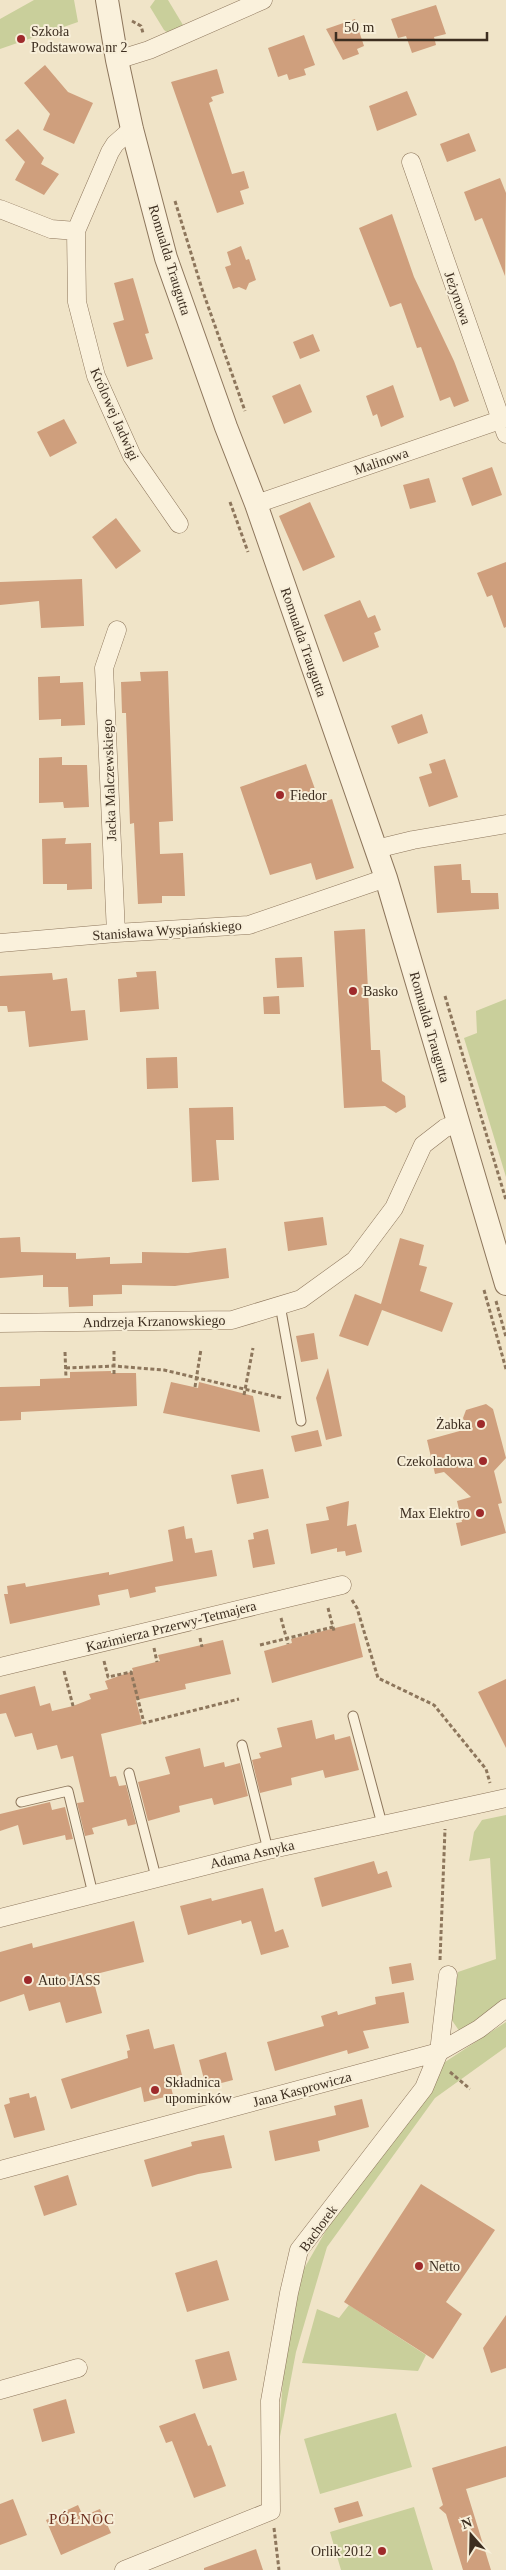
<svg xmlns="http://www.w3.org/2000/svg" width="506" height="2570" font-family="'Times New Roman',serif">
	<style>
		.green { fill: #c9cf9b }
		.building { fill: #cf9f7d }
		.lines { fill: none; stroke-linecap: round; stroke-linejoin: round }
		.service-casing { stroke: #8d765c; stroke-width: 11 }
		.minor-casing { stroke: #8d765c; stroke-width: 19 }
		.tertiary-casing { stroke: #8d765c; stroke-width: 24 }
		.path { stroke: #8d765c; stroke-width: 3; stroke-dasharray: 4 2.5; stroke-linecap: butt }
		.service { stroke: #faf1dc; stroke-width: 9 }
		.minor { stroke: #faf1dc; stroke-width: 18 }
		.tertiary { stroke: #faf1dc; stroke-width: 22 }
		.poi-dot { fill: #9e2a2b; stroke: #f7eed8; stroke-width: 2 }
		.labels { text-anchor: middle; stroke-width: 4; stroke-linejoin: round; paint-order: stroke }
		.poi-label { font-size: 14px; fill: #3d2e20; stroke: #f7eed8; text-anchor: start }
		.street-label { font-size: 14px; fill: #3d2e20; stroke: #f7eed8 }
		.neighbourhood-label { font-size: 15px; letter-spacing: 1px; fill: #6b2e1e; stroke: #f7eed8 }
	</style>
	<rect width="100%" height="100%" fill="#f0e4c8"/>
	<!-- green -->
	<path class="green" d="M34 0H74L78 22 0 49V19Z
		M155 0H168L183 25 168 33 164 30 150 7Z
		M506 999V1177L464 1038 477 1033 476 1011Z
		M506 1815V1998L460 2032 451 2019 458 1972 496 1959 490 1858 469 1861 474 1832 482 1820Z
		M506 2022V2047L435 2098 327 2247 296 2352 278 2447 283 2378 301 2274 336 2213 442 2064Z
		M349 2305 426 2355 418 2371 302 2363 317 2309 339 2318Z
		M396 2413 412 2467 320 2494 304 2439Z
		M414 2507 433 2570H341L330 2532Z"/>
	<!-- building -->
	<path class="building" d="M436 5 446 34 434 37 436 45 412 53 406 36 398 38 391 19Z
		M355 19 364 46 357 49 359 54 343 60 326 29Z
		M304 35 315 65 304 69 306 75 289 80 287 74 278 77 268 48Z
		M45 65 68 92 93 103 74 144 43 130 50 114 24 83Z
		M217 69 224 93 211 97 213 101 209 103 232 174 244 171 249 188 240 191 244 204 217 213 171 82Z
		M407 91 417 115 377 131 369 106Z
		M18 129 44 158 41 164 59 174 44 195 15 180 25 162 5 140Z
		M469 133 476 151 447 162 440 144Z
		M500 178 506 193 505 276 482 218 475 221 464 192Z
		M392 214 414 277 454 361 469 401 454 407 450 397 440 401 421 347 417 348 401 303 390 307 359 228Z
		M241 246 246 260 249 259 256 280 249 283 246 290 239 287 233 289 225 267 231 265 227 252Z
		M133 278 149 333 145 334 153 359 127 367 113 323 124 320 114 283Z
		M313 334 320 351 300 359 293 342Z
		M300 384 312 412 284 424 272 396Z
		M393 385 404 417 381 427 377 414 373 416 366 396Z
		M64 419 77 443 50 457 37 432Z
		M492 467 502 495 472 506 462 478Z
		M429 478 436 502 410 509 403 485Z
		M310 502 335 557 303 571 279 516Z
		M116 518 141 551 116 569 92 537Z
		M506 562V627L504 628 492 595 487 597 477 573Z
		M82 579 84 626 41 628 39 601 0 605V582Z
		M360 600 368 618 375 615 381 630 374 633 379 647 343 662 324 615Z
		M168 671 173 821 159 822 160 854 183 853 185 896H162V903L138 904 134 823 130 824 126 713H122L121 682 141 681 140 672Z
		M60 676V683L83 682 85 725 61 726V719L39 720 38 677Z
		M422 714 428 733 398 744 391 726Z
		M62 757V765H87L89 807 64 808 63 802 39 803V758Z
		M445 759 458 797 429 807 419 777 432 773 429 764Z
		M306 764 320 803 332 799 354 868 316 880 311 863 270 875 240 787Z
		M66 838 65 844 91 843 92 889 67 890V884H43L42 839Z
		M461 864 462 880H470L471 893H498L499 909 437 913 434 866Z
		M365 929 371 1050H380L382 1081 405 1096 406 1107 396 1113 385 1106 344 1108 334 931Z
		M302 957 304 987 277 988 275 958Z
		M156 971 159 1009 120 1012 118 979 137 977 136 972Z
		M52 973 53 980 67 978 71 1011 85 1010 88 1040 29 1047 25 1011 8 1012 7 1006H0V976Z
		M279 996 280 1014H264L263 997Z
		M177 1057 178 1088 147 1089 146 1058Z
		M233 1107 234 1140H216L219 1180 192 1182 189 1108Z
		M323 1217 327 1245 288 1251 284 1222Z
		M20 1237 21 1252 76 1253V1259L110 1257V1264L142 1263V1252L188 1253 226 1248 229 1278 175 1286 122 1285V1294L93 1295V1306L69 1307 68 1287H43V1275L0 1278V1238Z
		M400 1238 424 1245 419 1265 427 1267 420 1291 453 1303 442 1332 382 1310 368 1346 339 1336 355 1294 381 1304Z
		M314 1333 318 1359 301 1362 296 1336Z
		M328 1368 342 1436 326 1440 316 1398Z
		M111 1371V1373H136L137 1406 21 1412V1420L0 1421V1387L40 1386V1379L70 1378V1372Z
		M171 1382 198 1388 199 1382 253 1396 260 1432 163 1413Z
		M486 1404 493 1409 506 1458 494 1471 502 1503 498 1504 506 1533 461 1546 456 1523 462 1522 457 1501 471 1497 444 1472 435 1474 427 1440 467 1429 463 1418 466 1410Z
		M318 1430 322 1446 295 1452 291 1436Z
		M263 1469 269 1498 237 1504 231 1475Z
		M349 1501 347 1526 356 1524 362 1552 346 1556 345 1551 337 1552V1548L311 1554 306 1524 329 1520 326 1507Z
		M184 1526 186 1539 192 1538 195 1553 212 1550 217 1576 155 1587 156 1592 130 1598 128 1589 98 1595 100 1605 10 1624 4 1594H8L7 1586 25 1583 26 1587 109 1572V1575L173 1561 168 1530Z
		M268 1529 275 1564 253 1568 248 1540 254 1539 253 1533Z
		M355 1623 363 1657 272 1683 264 1651 292 1643 291 1639Z
		M223 1640 231 1674 185 1684 186 1689 136 1700 142 1724 101 1734 110 1777 116 1776 119 1786 126 1785 136 1824 128 1826 126 1819 92 1828 94 1834 85 1836 77 1803 84 1802 73 1756 61 1759 57 1745 37 1750 32 1733 15 1737 6 1713 0 1714V1695L35 1686 40 1706 50 1703 52 1711 73 1706 91 1699 89 1694 108 1689 105 1681 133 1671 132 1668 160 1661 158 1655Z
		M506 1679V1748L478 1692Z
		M312 1720 316 1739 334 1734 335 1740 350 1736 359 1770 325 1778 323 1770 291 1778 292 1785 260 1793 252 1760 261 1758 259 1753 282 1747 277 1728Z
		M200 1748 204 1767 224 1762 225 1767 240 1763 248 1796 214 1805 212 1798 195 1802 179 1806 180 1812 148 1821 138 1782 170 1774 165 1757Z
		M50 1802 52 1810 65 1807 73 1839 66 1840 65 1835 23 1845 18 1825 0 1831V1814Z
		M374 1861 378 1874 387 1871 392 1887 322 1907 314 1878Z
		M263 1888 275 1932 283 1929 289 1947 261 1955 251 1921 242 1924 241 1920 188 1935 180 1906 211 1898 212 1901Z
		M134 1921 144 1962 92 1975 102 2013 66 2023 60 2002 29 2011 24 1994 0 2002V1952L32 1943 33 1948Z
		M411 1963 414 1980 392 1984 389 1967Z
		M404 1992 409 2023 363 2031 369 2048 348 2054 347 2050 275 2071 267 2042 324 2026 321 2016 337 2011 338 2015 376 2004 375 1997Z
		M149 2029 154 2049 174 2044 182 2075 169 2079 173 2095 144 2102 141 2087 71 2109 61 2079 128 2058 127 2051 130 2050 126 2035Z
		M226 2052 233 2080 206 2087 199 2060Z
		M29 2093 30 2098 36 2096 45 2130 14 2138 4 2105 10 2103 9 2098Z
		M362 2099 369 2127 318 2141 320 2151 275 2161 269 2131 336 2115 334 2106Z
		M224 2135 232 2168 198 2174 152 2187 144 2160 192 2146 191 2142Z
		M68 2175 77 2205 44 2216 34 2186Z
		M421 2184 495 2230 446 2302 462 2314 433 2359 344 2302Z
		M217 2260 229 2300 187 2312 175 2273Z
		M506 2315V2368L491 2373 483 2348Z
		M229 2351 237 2380 203 2389 195 2360Z
		M66 2399 75 2433 42 2442 33 2409Z
		M195 2413 208 2446 211 2445 226 2486 194 2498 172 2441 166 2443 159 2426Z
		M506 2446V2477L466 2489 491 2570H463L446 2514 439 2508 443 2505 432 2468Z
		M13 2499 27 2535 0 2545V2504Z
		M358 2501 363 2516 339 2523 334 2508Z
		M78 2505 83 2516 100 2509 111 2533 61 2555 46 2520Z
		M256 2549 263 2570H204V2568Z"/>
	<g class="lines">
		<!-- service casing -->
		<g class="service-casing">
			<path id="service" d="M280 1305 301 1421
				M353 1716 382 1824
				M242 1745 268 1850
				M129 1773 156 1877
				M21 1802 68 1791 93 1894"/>
		</g>
		<!-- minor casing -->
		<g class="minor-casing">
			<path id="minor" d="M117 60 149 50 263 0
				M132 129 115 144 110 152 76 231 77 302 96 376 132 456 179 524
				M411 162 506 434
				M0 209 51 229 76 231
				M256 504 506 418
				M376 849 413 840 506 824
				M116 933 104 668 117 630
				M0 943 116 933 249 925 386 878
				M0 1323 232 1320 301 1299 355 1260 394 1208 423 1145 445 1128 458 1123
				M0 1667 342 1585
				M0 1918 268 1850 506 1798
				M0 2170 439 2052 479 2029 506 2008
				M0 2390 78 2368
				M124 2570 271 2511 270 2401 289 2293 299 2250 424 2088 439 2052 448 1975"/>
		</g>
		<!-- tertiary casing -->
		<g class="tertiary-casing">
			<path id="tertiary" d="M107 0 117 60 132 129 166 258 226 427 256 504 386 878 506 1284"/>
		</g>
		<!-- path -->
		<path class="path" d="M132 21 141 26 143 33
			M175 201 202 289 245 411
			M230 502 248 552
			M445 996 506 1200
			M484 1290 506 1369
			M496 1301 506 1337
			M65 1352 66 1378
			M66 1368 114 1366 164 1370 282 1398
			M114 1374V1351
			M195 1387 201 1349
			M244 1395 253 1348
			M352 1600 357 1608 378 1678 434 1705 486 1769 490 1783
			M328 1608 334 1631
			M281 1618 288 1644
			M200 1638 202 1647
			M260 1645 333 1627
			M154 1648 157 1662
			M104 1661 108 1677 131 1672 144 1723 239 1699
			M64 1671 73 1706
			M440 1960 445 1829
			M450 2072 470 2089
			M274 2528 279 2570"/>
		<!-- service -->
		<use href="#service" class="service"/>
		<!-- minor -->
		<use href="#minor" class="minor"/>
		<!-- tertiary -->
		<use href="#tertiary" class="tertiary"/>
	</g>
	<!-- markers -->
	<g class="poi-dot">
		<circle cx="21" cy="39" r="5"/>
		<circle cx="280" cy="795" r="5"/>
		<circle cx="353" cy="991" r="5"/>
		<circle cx="481" cy="1424" r="5"/>
		<circle cx="483" cy="1461" r="5"/>
		<circle cx="480" cy="1513" r="5"/>
		<circle cx="28" cy="1980" r="5"/>
		<circle cx="155" cy="2090" r="5"/>
		<circle cx="419" cy="2266" r="5"/>
		<circle cx="382" cy="2551" r="5"/>
	</g>
	<g class="labels">
		<!-- poi labels -->
		<g class="poi-label">
			<text x="31" y="36">Szkoła<tspan x="31" dy="16">Podstawowa nr 2</tspan></text>
			<text x="290" y="800">Fiedor</text>
			<text x="363" y="996">Basko</text>
			<text x="471" y="1429" text-anchor="end">Żabka</text>
			<text x="473" y="1466" text-anchor="end">Czekoladowa</text>
			<text x="470" y="1518" text-anchor="end">Max Elektro</text>
			<text x="38" y="1985">Auto JASS</text>
			<text x="165" y="2087">Składnica<tspan x="165" dy="16">upominków</tspan></text>
			<text x="429" y="2271">Netto</text>
			<text x="372" y="2556" text-anchor="end">Orlik 2012</text>
		</g>
		<!-- street labels -->
		<g class="street-label">
			<text transform="translate(170 260) rotate(73)" y="5">Romualda Traugutta</text>
			<text transform="translate(458 298) rotate(71)" y="5">Jeżynowa</text>
			<text transform="translate(115 414) rotate(66)" y="5">Królowej Jadwigi</text>
			<text transform="translate(381 461) rotate(-19)" y="5">Malinowa</text>
			<text transform="translate(304 642) rotate(71)" y="5">Romualda Traugutta</text>
			<text transform="translate(109 780) rotate(-92)" y="5">Jacka Malczewskiego</text>
			<text transform="translate(167 930) rotate(-4)" y="5">Stanisława Wyspiańskiego</text>
			<text transform="translate(430 1027) rotate(74)" y="5">Romualda Traugutta</text>
			<text transform="translate(154 1321) rotate(-1)" y="5">Andrzeja Krzanowskiego</text>
			<text transform="translate(171 1626) rotate(-14)" y="5">Kazimierza Przerwy-Tetmajera</text>
			<text transform="translate(252 1854) rotate(-13)" y="5">Adama Asnyka</text>
			<text transform="translate(302 2089) rotate(-15)" y="5">Jana Kasprowicza</text>
			<text transform="translate(318 2228) rotate(-54)" y="5">Bachorek</text>
		</g>
		<!-- neighbourhood labels -->
		<g class="neighbourhood-label">
			<text x="82" y="2524">PÓŁNOC</text>
		</g>
	</g>
	<!-- north arrow -->
	<g transform="translate(471 2535) rotate(340)" stroke="#f7eed8" stroke-width="4" paint-order="stroke">
	<path d="M0-4L9 19L0 12L-9 19Z" fill="#3d2e20"/>
	<text y="-8" font-size="14" font-weight="bold" text-anchor="middle" fill="#3d2e20">N</text>
	</g>
	<!-- scale -->
	<path d="M336 32v8h151v-8" fill="none" stroke="#3d2e20" stroke-width="2.5"/>
	<text x="344" y="32" font-size="15" fill="#3d2e20" stroke="#f7eed8" stroke-width="4" paint-order="stroke">50 m</text>
</svg>
